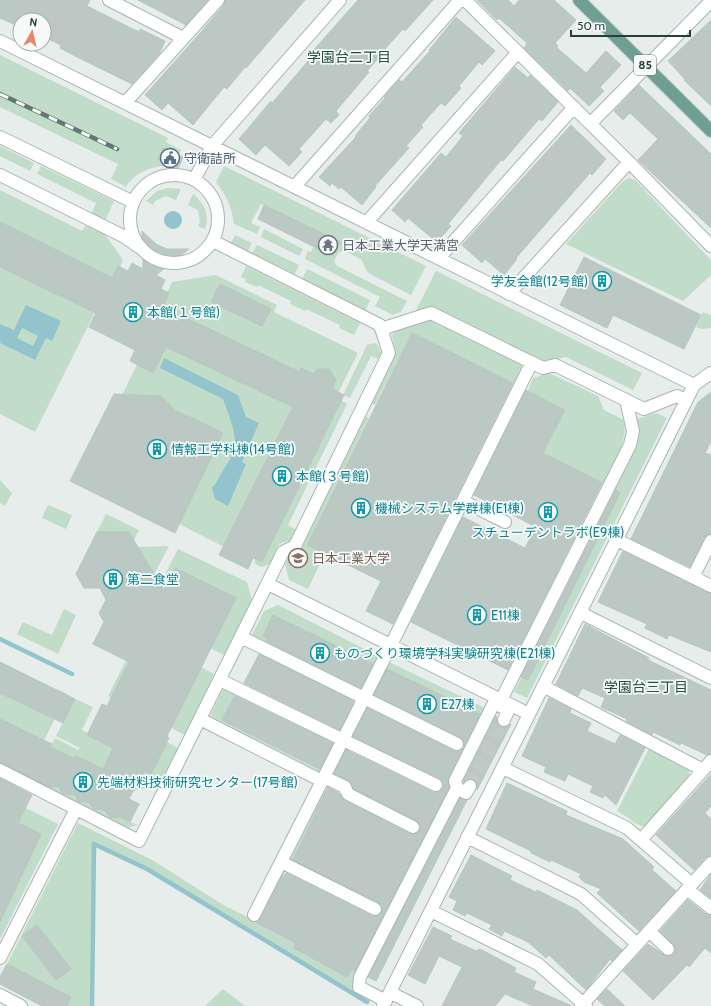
<svg xmlns="http://www.w3.org/2000/svg" width="711" height="1006" font-family="Cabin,'Noto Sans JP',sans-serif">
	<style>
		.green { fill: #c1dcc8 }
		.water { fill: #93c4cd; fill-rule: evenodd }
		.lines { fill: none; stroke-linecap: round; stroke-linejoin: round }
		.stream { stroke: #93c4cd; stroke-width: 4.5 }
		.building { fill: #bbc8c3; stroke: #b8c7c1 }
		.minor-tunnel { stroke: #c0cac6; stroke-width: 12; stroke-dasharray: 12 6; stroke-linecap: butt }
		.minor-casing { stroke: #a9b5b1; stroke-width: 14 }
		.major-casing { stroke: #c2c9c7; stroke-width: 14 }
		.minor { stroke: #fff; stroke-width: 12 }
		.major { stroke: #6e9f92; stroke-width: 12 }
		.rail-casing { stroke: #617972; stroke-width: 4.5 }
		.rail { stroke: #f6faf8; stroke-width: 3; stroke-dasharray: 9; stroke-linecap: butt }
		.labels { text-anchor: middle; stroke-width: 3.5; stroke-linejoin: round; paint-order: stroke }
		.shield { fill: #f6faf8; stroke: #647671; stroke-width: 1 }
		.shield-label { font-size: 12px; font-weight: bold; fill: #263e37 }
		.service-label { font-size: 13px; fill: #4e5e75; stroke: #f6faf8; text-anchor: start }
		.worship-label { font-size: 13px; fill: #5b616d; stroke: #f6faf8; text-anchor: start }
		.culture-label { font-size: 13px; fill: #0d838f; stroke: #f6faf8; text-anchor: start }
		.education-label { font-size: 13px; fill: #785e54; stroke: #f6faf8; text-anchor: start }
		.neighbourhood-label { font-size: 14px; fill: #234f44; stroke: #f6faf8 }
	</style>
	<rect width="100%" height="100%" fill="#e6edea"/>
	<!-- green -->
	<path class="green" d="M0 55 168 138 166 142 181 150 173 165C156 165 135 171 126 187L111 179 118 164 0 107Z
		M0 146 34 163 30 171 0 156Z
		M41 166 114 201 105 221 91 214 96 203 37 174Z
		M224 166 426 266 411 295 370 274 366 270 362 260 345 251 339 252 334 261 337 266 407 301 401 312 393 315 375 306 380 297 305 259 308 251 311 252 320 234 261 204 251 223 260 227 257 234 234 224C232 207 226 195 216 182Z
		M629 178 635 180 711 260V275L683 301 566 244 623 181Z
		M168 188 181 189 176 200 166 196 155 201 153 205 146 201 157 191Z
		M0 190 82 231 86 225 104 233 123 260 112 286 0 232Z
		M193 194C204 203 210 214 205 229L198 226 200 222 198 210 188 205Z
		M264 229 303 249 299 256 261 237Z
		M235 235 252 243 248 251 231 243Z
		M0 239 106 290 35 432 0 414Z
		M257 245 299 265 295 274 252 253Z
		M246 266 360 323 354 335 339 328 340 325 306 309 305 311 290 304 291 301 258 285 257 287 245 282 246 279 241 277Z
		M307 269 370 300 365 311 302 279Z
		M436 271 642 373 633 390 566 357 542 363 416 310Z
		M216 275 277 305 274 312 358 353 337 395 159 310 172 282Z
		M703 312 711 315V328L702 329 696 327Z
		M430 318 520 362 523 371 517 385 412 333 375 405 370 403 396 351 392 336 395 330Z
		M159 320 315 391 234 552 83 475Z
		M374 343 378 345 381 354 378 359 371 356 350 398 343 395 367 345Z
		M549 373 598 396 604 410 624 420C628 443 613 463 603 484L543 453 565 410 528 391 533 378Z
		M339 399 347 404 288 525 296 530 291 540 279 544 270 564 261 567 254 563 256 559 262 562Z
		M656 413 667 418 527 698 514 692 637 445 639 431 637 419Z
		M365 416 369 418 307 544 325 553 308 589 289 580 285 564 288 558 297 554Z
		M0 480 12 493 5 506 0 503Z
		M48 505 72 515 66 529 42 518Z
		M106 514 139 530 134 540 97 532Z
		M169 546 149 584 138 547Z
		M178 549 247 582 252 600 224 655 206 646 197 665 214 674 185 735 108 696 145 623 141 621Z
		M278 605 378 656 361 691 251 637 264 611Z
		M64 609 76 615 58 654 17 634 23 622 52 635Z
		M387 661 487 709 451 787 356 975 376 1000 367 1002 147 869 94 844 92 1006H67L71 997 7 964 78 823 152 860 225 906 256 921 281 871 374 919 382 904 290 859 324 791 417 837 422 824 330 777 345 749 439 795 445 782 350 736 365 706 461 752 465 742 371 695Z
		M0 677 59 690 67 694 26 777 0 764Z
		M223 689 332 744 319 771 210 716Z
		M75 699 93 707 82 730 92 735 138 727 178 748 157 788 151 784 150 788 124 792 130 822 138 825 127 828 34 780 55 738 78 750 80 748 56 736Z
		M649 749 689 769V776L646 827C637 827 626 815 617 811Z
		M0 795 58 824 0 939Z
		M223 989 245 1006H205Z"/>
	<!-- water -->
	<path class="water" d="M164 220a9 9 0 1 1 18 0a9 9 0 1 1-18 0Z
		M26 305 61 321 52 341 46 338 35 360 0 343V324L14 330ZM22 328 38 336 33 346 17 338Z
		M164 358 238 395 246 417 259 423 242 462 246 464 228 506 215 499 212 488C217 483 218 478 222 472 243 443 234 430 223 399L160 368Z"/>
	<g class="lines">
		<!-- stream -->
		<path class="stream" d="M0 639 72 674
			M92 1006 94 844 147 869 367 1002"/>
	</g>
	<!-- building -->
	<path class="building" d="M0 0H90L87 6 139 32 140 29 165 41 159 54 132 84 81 59 60 48 61 45 44 37V20H20V27L0 18Z
		M138 0H208L186 25Z
		M225 0H305L246 68 245 67 227 89 224 87 193 125 168 103 162 110 145 95 201 32 224 5Z
		M358 0H433L405 31 403 29 383 51 384 52 367 71 369 72 336 111 339 115 331 123 326 119 299 149 302 152 289 166 265 145 256 155 239 139 271 101 272 103 297 74 313 55 311 53Z
		M477 0H508L514 6 519 0H554L576 20 555 43 558 46 556 47 586 73 606 51 621 65 600 87 604 91 589 106 570 88 568 91 524 48 527 43 499 18 497 20Z
		M456 17 495 51 482 65 479 62 459 86 461 88 445 106 441 103 421 125 423 127 406 146 409 148 375 186 376 187 362 205 341 187 339 189 332 183 330 186 319 177 356 137 355 136 370 118 369 116 385 98 384 97 399 80 402 82 430 51 429 50Z
		M711 20V106L684 80 685 79 668 61Z
		M515 67 528 78 530 75 558 102 542 121 539 119 503 161 501 160 448 224 451 226 437 242 408 218 405 222 392 210 441 153 446 157 463 136 459 133Z
		M639 85 711 154V228L638 160 658 139 630 113 623 120 614 111Z
		M571 125 606 159 592 175 590 173 516 258 517 259 504 275 485 259 482 263 462 245Z
		M163 148 183 157 178 169 158 159Z
		M264 205 340 242 333 256 258 219Z
		M0 222 112 278 118 266 128 271 132 263 143 269V253L146 247 142 240V231L156 244 167 249H189L156 275 165 280 161 289 169 293 163 307 300 372 301 368 314 374 317 369H329L336 380 332 389 344 395 262 562 253 558 248 569 219 555 293 407 166 347 153 373 130 361 135 350 89 327 96 313 0 267Z
		M584 257 701 315 684 349 613 315 607 328 560 305Z
		M220 284 271 309 262 326 211 302Z
		M412 333 513 383 393 624 366 611 381 581 307 545Z
		M526 390 565 410 543 453 602 483 508 670 411 622 463 517 525 548 536 527 474 495Z
		M711 392V441L705 453 711 455V534L704 538 690 567 631 539 698 402Z
		M114 394 161 396 175 410 223 433 175 533 70 481Z
		M616 490 620 493 528 680 521 677Z
		M97 532H129L164 591 175 568 236 598 167 736 169 738 151 774 144 771 129 799 139 804 130 822 120 817 111 818 104 810 94 809 89 802H79L74 794H63L58 786 49 787 0 763V719L52 744 50 747 75 759 76 756 103 769 113 748 87 735 102 704 107 706 129 662 93 644 104 622 99 613 106 600 100 588H84L76 574Z
		M623 551 711 593V652L669 635 667 639 645 628 647 624 598 602Z
		M273 615 373 664 361 688 266 641 267 638 263 636Z
		M585 624 649 658 648 660 711 690V754L707 755 681 743 680 745 653 732 652 735 626 721 627 719 601 707 605 698 582 688 578 696 556 684Z
		M259 654 354 701 340 730 244 683Z
		M0 662 75 699 63 723 0 693Z
		M387 669 480 714 464 746 463 740 460 737 374 695Z
		M234 697H237L333 743 320 769 222 720Z
		M549 698 571 709 570 713 591 723 587 731 615 744 620 735 645 748 616 805 605 795 603 798 590 792 593 786 568 774 565 781 544 772 546 767 522 756Z
		M367 708 454 751H458L463 748 448 778 449 787 355 971 352 969 347 977 294 948 296 943 257 923 282 876 284 877 286 873 372 916H376L381 913 382 908 378 902 293 860 328 787 339 793 345 801 410 834 417 833 420 830 419 823 416 820 354 789 349 781 334 774 346 750 433 792H437L443 789V784L439 778 353 736Z
		M496 716 498 724 501 727H505L511 724 477 790V783L473 779H470L463 782Z
		M711 774V806L705 813 711 819V856L705 858 694 870 656 835Z
		M0 778 32 795 18 823 41 834 14 892 11 891 13 894 0 922Z
		M507 783 567 811 566 815 623 839 654 867 652 870 676 891 639 931 597 893 601 889 584 882 579 877 581 874 551 860 550 862 531 853V851L486 829Z
		M460 798 467 800 376 981 368 977Z
		M471 855 512 876 510 880 536 892 537 890 577 910 622 950 612 961 610 959 586 990 549 955 546 958 528 942 504 931 502 936 489 929 492 925 467 913 465 916 453 910 457 901 449 897Z
		M711 874V898L700 890Z
		M688 900 706 914 711 915V953L705 948 689 967 687 965 653 1000 623 971 648 944 666 956 674 954 675 947 660 931Z
		M37 925 71 969 56 980 22 936Z
		M433 927 452 936 450 939 476 951 480 949 516 968 514 972 536 982 533 989 572 1006H533L505 994 495 1006H442L462 967 439 956 425 984 408 975Z
		M7 964 71 997 67 1006H42L0 984V977Z
		M607 989 625 1006H605L597 999Z"/>
	<g class="lines">
		<!-- minor-tunnel -->
		<path class="minor-tunnel" d="M470 786 504 720"/>
		<!-- minor casing -->
		<g class="minor-casing">
			<path id="minor" d="M109 0 183 38
				M465 0 629 162 711 246
				M0 41 694 385
				M125 103 218 0
				M591 123 711 1
				M0 137 133 202
				M0 175 123 236 139 247
				M130 219a44 44 0 1 1 88 0a44 44 0 1 1-88 0Z
				M194 180 212 146 340 0
				M295 186 460 0
				M367 222 518 52
				M439 258 574 107
				M509 294 629 162
				M381 329 431 313 543 368 555 365 644 409 677 396 686 400
				M463 501 505 522
				M617 540 711 586
				M693 577 711 541
				M268 584 529 714
				M581 613 711 678
				M241 637 457 744
				M220 680 436 785
				M543 686 703 770
				M501 700 630 445 633 431 626 400
				M200 719 322 781
				M504 720 508 711
				M503 768 627 828 692 884
				M0 770 139 841 283 552 295 546 389 353 380 325 213 241
				M324 777 345 787 348 794 413 827
				M457 788 455 781 494 703 506 709
				M467 837 581 894 636 943
				M641 840 711 761
				M281 862 375 909
				M687 889 711 908
				M431 911 538 964 586 1006
				M254 915 391 645 532 362
				M649 931 668 949
				M0 958 76 809
				M391 993 417 1006
				M0 995 21 1006
				M386 1001 359 987 360 977 457 788 466 793 470 786
				M383 1006 694 385 711 373
				M581 1006 711 863"/>
		</g>
		<!-- major casing -->
		<g class="major-casing">
			<path id="major" d="M579 0 711 131"/>
		</g>
		<!-- minor -->
		<use href="#minor" class="minor"/>
		<!-- major -->
		<use href="#major" class="major"/>
		<!-- rail casing -->
		<g class="rail-casing">
			<path id="rail" d="M0 94 117 149"/>
		</g>
		<!-- rail -->
		<use href="#rail" class="rail"/>
	</g>
	<!-- icons -->
	<defs>
		<g id="civic-ring" transform="scale(1)"><circle r="9.5" fill="#f6faf8" stroke="#5c6f8a" stroke-width="1.5"/><path d="M-.6-6.5H3V-4.5H.6V-3L4-1V1h2V6H-6V1h2V-1L-.6-3ZM-1.2 2.5V6h2.4V2.5Z" fill="#5c6f8a"/></g>
		<g id="temple-ring" transform="scale(1)"><circle r="9.5" fill="#f6faf8" stroke="#6b7280" stroke-width="1.5"/><path d="M0-6L5-2H3V0L6.5 2.5H4V6H1.5V3h-3V6H-4V2.5H-6.5L-3 0V-2H-5Z" fill="#6b7280"/></g>
		<g id="building-ring" transform="scale(1)"><circle r="9.5" fill="#f6faf8" stroke="#0f9aa8" stroke-width="1.5"/><path d="M-4-6H4V6H1V3H-1V6H-4ZM-2.5-4.3h1.7v1.8h-1.7ZM.8-4.3h1.7v1.8H.8ZM-2.5-1h1.7V.8h-1.7ZM.8-1h1.7V.8H.8Z" fill="#0f9aa8"/></g>
		<g id="university-ring" transform="scale(1)"><circle r="9.5" fill="#f6faf8" stroke="#8d6e63" stroke-width="1.5"/><path d="M0-5L7-2L0 1L-7-2ZM-4 1L0 2.5L4 1V4Q0 6-4 4Z" fill="#8d6e63"/></g>
	</defs>
	<g fill-rule="evenodd">
		<use href="#civic-ring" x="170" y="158"/>
		<use href="#temple-ring" x="328" y="245"/>
		<use href="#building-ring" x="602" y="281"/>
		<use href="#building-ring" x="133" y="312"/>
		<use href="#building-ring" x="157" y="449"/>
		<use href="#building-ring" x="282" y="476"/>
		<use href="#building-ring" x="361" y="508"/>
		<use href="#building-ring" x="548" y="512"/>
		<use href="#university-ring" x="298" y="558"/>
		<use href="#building-ring" x="113" y="579"/>
		<use href="#building-ring" x="477" y="615"/>
		<use href="#building-ring" x="320" y="653"/>
		<use href="#building-ring" x="427" y="704"/>
		<use href="#building-ring" x="83" y="782"/>
	</g>
	<g class="labels">
		<!-- shield labels -->
		<rect class="shield" x="634" y="55" width="22" height="20" rx="3"/>
		<g class="shield-label">
			<text x="645" y="69">85</text>
		</g>
		<!-- service labels -->
		<g class="service-label">
			<text x="184" y="163">守衛詰所</text>
		</g>
		<!-- worship labels -->
		<g class="worship-label">
			<text x="342" y="250">日本工業大学天満宮</text>
		</g>
		<!-- culture labels -->
		<g class="culture-label">
			<text x="588" y="286" text-anchor="end">学友会館(12号館)</text>
			<text x="147" y="317">本館(１号館)</text>
			<text x="171" y="454">情報工学科棟(14号館)</text>
			<text x="296" y="481">本館(３号館)</text>
			<text x="375" y="513">機械システム学群棟(E1棟)</text>
			<text x="548" y="537" text-anchor="middle">スチューデントラボ(E9棟)</text>
			<text x="127" y="584">第二食堂</text>
			<text x="491" y="620">E11棟</text>
			<text x="334" y="658">ものづくり環境学科実験研究棟(E21棟)</text>
			<text x="441" y="709">E27棟</text>
			<text x="97" y="787">先端材料技術研究センター(17号館)</text>
		</g>
		<!-- education labels -->
		<g class="education-label">
			<text x="312" y="563">日本工業大学</text>
		</g>
		<!-- neighbourhood labels -->
		<g class="neighbourhood-label">
			<text x="349" y="62">学園台二丁目</text>
			<text x="646" y="692">学園台三丁目</text>
		</g>
	</g>
	<!-- north arrow -->
	<g transform="translate(32 32) rotate(8)"><circle r="19" fill="#f6faf8" stroke="#a3afab"/>
	<path d="M0-3L7 15L0 10L-7 15Z" fill="#e6886b"/>
	<text y="-6" font-size="11" font-weight="bold" text-anchor="middle" fill="#263e37">N</text>
	</g>
	<!-- scale -->
	<path d="M571 30v6h119v-6" fill="none" stroke="#263e37" stroke-width="2"/>
	<text x="577" y="30" font-size="12" fill="#263e37" stroke="#f6faf8" stroke-width="3" paint-order="stroke">50 m</text>
</svg>
